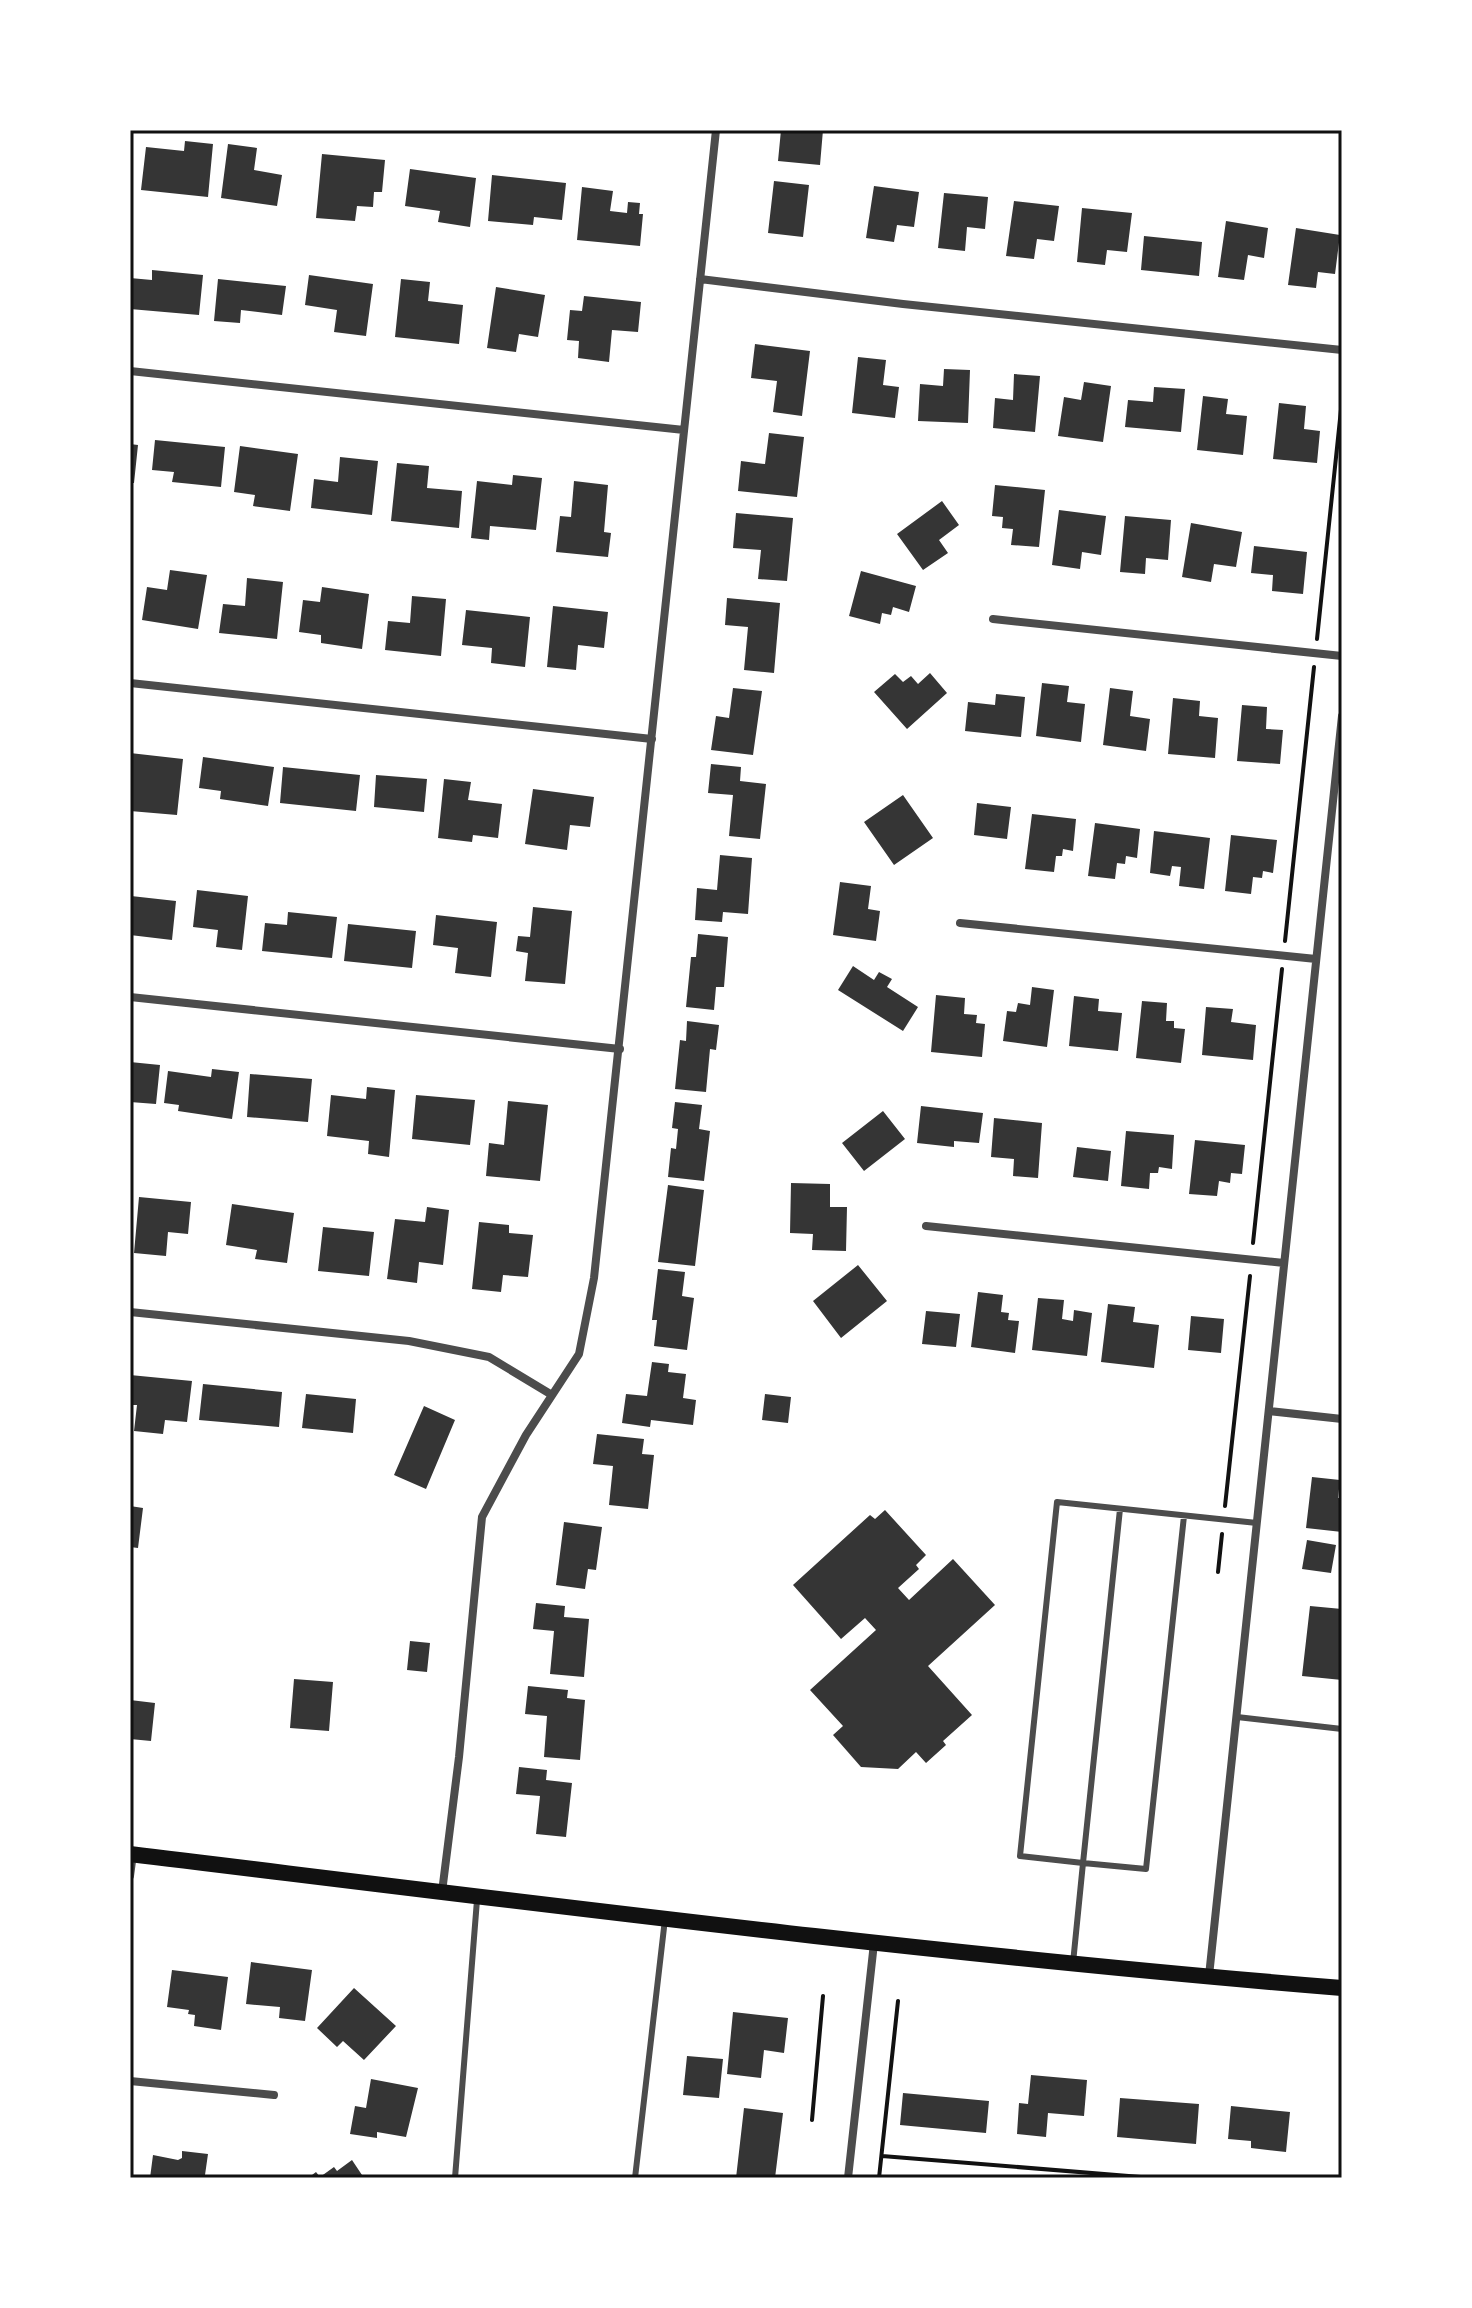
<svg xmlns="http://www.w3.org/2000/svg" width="1472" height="2308" font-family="'PT Sans',sans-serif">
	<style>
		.building { fill: #353535 }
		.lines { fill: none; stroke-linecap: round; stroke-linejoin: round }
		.path { stroke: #111; stroke-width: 4 }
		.service { stroke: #4c4c4c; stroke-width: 6 }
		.minor { stroke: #4c4c4c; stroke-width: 8 }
		.secondary { stroke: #111; stroke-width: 16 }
		.neatline { fill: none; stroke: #111; stroke-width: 3 }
	</style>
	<rect width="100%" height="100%" fill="#fff"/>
	<!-- building -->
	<path class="building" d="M781 130H823L820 165 778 161Z
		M185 141 213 144 208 197 141 190 146 147 184 151Z
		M228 144 257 148 254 170 282 175 277 206 221 198Z
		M322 154 385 160 382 192H374L373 207 357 206 355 221 316 218Z
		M410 169 476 178 470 227 438 222 440 211 405 206Z
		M492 175 566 183 562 220 534 217 533 225 488 221Z
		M774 181 809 185 803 237 768 233Z
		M874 186 919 192 914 227 897 225 894 242 866 238Z
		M582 187 613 191 610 211 627 213 628 202 640 203 639 214H643L640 246 577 240Z
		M944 193 988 197 985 229 967 227 965 251 938 248Z
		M1014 201 1059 206 1054 241 1037 239 1034 259 1006 256Z
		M1082 208 1132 213 1127 252 1107 250 1105 265 1077 262Z
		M1226 221 1268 228 1264 258 1248 255 1244 280 1218 277Z
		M1296 228 1340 235 1335 274 1318 272 1316 288 1288 285Z
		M1144 236 1202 242 1199 276 1141 270Z
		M152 270 203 275 199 315 130 309V278L152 280Z
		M309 275 373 284 366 336 334 332 337 310 305 305Z
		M218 279 286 286 282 315 241 310 240 323 214 321Z
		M401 279 430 282 428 301 463 305 459 344 395 337Z
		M496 287 545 295 538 337 519 334 516 352 487 348Z
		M584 296 641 302 638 332 612 330 609 362 578 358 579 341 567 340 570 310 582 311Z
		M755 344 810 351 802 416 773 412 777 381 751 378Z
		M858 357 886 360 883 385 899 387 895 418 852 413Z
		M944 369 970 370 968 423 918 421 920 384 943 386Z
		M1014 374 1040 376 1035 432 993 428 995 398 1013 400Z
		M1084 382 1111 386 1103 442 1058 436 1064 397 1081 400Z
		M1154 387 1185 389 1181 432 1125 427 1128 400 1153 402Z
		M1203 396 1228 399 1226 414 1247 416 1243 455 1197 450Z
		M1279 403 1306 406 1304 429 1320 431 1317 463 1273 459Z
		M769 433 804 437 797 497 738 491 741 461 765 464Z
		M155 440 225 447 221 487 172 482 174 472 152 470Z
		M130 444 138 445 134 483H130Z
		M240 446 298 454 290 511 253 506 255 495 234 492Z
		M340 457 378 461 372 515 311 508 314 479 338 482Z
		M397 463 429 466 427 488 462 491 459 528 391 521Z
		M513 475 542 478 536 530 490 526 489 540 471 538 477 481 512 485Z
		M574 481 608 485 604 532 611 533 608 557 556 552 560 516 571 517Z
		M995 485 1045 490 1039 547 1011 545 1013 529 1002 528 1003 517 992 516Z
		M942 501 959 525 939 540 948 553 923 570 897 534Z
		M1059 510 1106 516 1101 555 1082 552 1080 569 1052 565Z
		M736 513 793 518 787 581 758 579 761 550 733 548Z
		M1125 516 1171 520 1168 560 1146 558 1145 574 1120 572Z
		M1191 523 1242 532 1236 567 1214 564 1211 582 1182 577Z
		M1254 546 1307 552 1303 594 1272 591 1273 575 1251 573Z
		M170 570 207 575 198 629 142 620 147 587 167 590Z
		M861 571 916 586 909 612 893 607 891 615 882 613 880 624 849 616Z
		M247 578 283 582 277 639 219 633 223 604 245 606Z
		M322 587 369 594 362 649 321 643V635L299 632 303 600 320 602Z
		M412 596 446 599 441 656 385 650 388 621 410 623Z
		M727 598 780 603 774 673 744 670 748 627 725 625Z
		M553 606 608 612 604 648 578 645 576 670 547 667Z
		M466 610 530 617 525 667 491 663 492 648 462 645Z
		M930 673 947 693 907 729 874 692 895 674 903 682 911 676 918 684Z
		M1042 683 1069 686 1067 702 1085 704 1081 742 1036 736Z
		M733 688 762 691 753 755 711 750 716 716 729 718Z
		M1110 688 1133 691 1130 716 1150 719 1146 751 1103 745Z
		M996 694 1025 697 1021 737 965 731 968 702 995 705Z
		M1173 698 1200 701 1199 716 1218 718 1215 758 1168 754Z
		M1242 705 1267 707 1266 729 1283 730 1280 764 1237 761Z
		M130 753 183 759 177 815 130 811Z
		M203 757 274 767 268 806 220 799 221 791 199 788Z
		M711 764 741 767 740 781 766 784 760 839 729 836 733 795 708 793Z
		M283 767 360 775 356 811 280 803Z
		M376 775 427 779 424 812 374 807Z
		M444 779 471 782 468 800 502 804 498 838 473 835 472 842 438 838Z
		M533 789 594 797 590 827 570 825 567 850 525 844Z
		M903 795 933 838 894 865 864 822Z
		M977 803 1011 807 1007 839 974 835Z
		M1032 814 1076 819 1073 851 1063 849 1062 856H1056L1054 872 1025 869Z
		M1095 823 1140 829 1137 858 1126 856 1125 864 1117 863 1115 879 1088 876Z
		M1154 831 1210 838 1204 889 1179 886 1181 867 1172 866 1170 876 1150 873Z
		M1231 835 1277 840 1273 873 1263 871 1262 878 1253 877 1251 894 1225 891Z
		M720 855 752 858 748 914 723 912 722 922 695 920 697 888 717 890Z
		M840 882 871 886 868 909 880 911 876 941 833 935Z
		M197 890 248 896 242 950 216 947 218 930 193 927Z
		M131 896 176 901 172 940 130 935Z
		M533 907 572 911 565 984 525 981 528 953 516 951 518 936 530 937Z
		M288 912 337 917 332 958 262 951 265 923 287 925Z
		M436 915 497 922 491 977 455 973 458 948 433 945Z
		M348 924 416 931 412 968 344 961Z
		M698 934 728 937 724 987H716L714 1010 686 1007 691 957H696Z
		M853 966 874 980 879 972 892 979 887 987 918 1007 903 1031 838 990Z
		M1032 987 1054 990 1047 1047 1003 1041 1007 1011 1016 1012 1018 1003 1030 1005Z
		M936 995 965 998 964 1014 977 1015 976 1023 985 1024 982 1057 931 1052Z
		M1074 996 1099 999 1098 1011 1122 1013 1118 1051 1069 1046Z
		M1142 1001 1167 1003 1166 1021H1174V1028L1185 1029 1181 1063 1136 1058Z
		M1206 1007 1233 1009 1231 1022 1256 1025 1253 1060 1202 1055Z
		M687 1021 719 1025 716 1050 710 1049 706 1092 675 1089 680 1040 686 1041Z
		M130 1062 160 1065 156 1104 130 1102Z
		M212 1069 239 1072 232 1119 178 1111 179 1105 164 1103 168 1071 211 1077Z
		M250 1074 312 1079 308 1122 247 1117Z
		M367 1087 395 1090 389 1157 368 1154 369 1141 327 1136 331 1095 366 1099Z
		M416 1095 475 1100 470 1145 412 1139Z
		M508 1101 548 1105 540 1181 486 1176 489 1143 504 1145Z
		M675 1102 702 1105 699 1129 710 1131 704 1181 668 1177 671 1148 676 1149 678 1129 672 1128Z
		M921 1106 983 1113 979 1143 954 1141V1147L917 1143Z
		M883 1111 905 1139 864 1171 842 1143Z
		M994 1118 1042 1123 1038 1178 1013 1176 1014 1159 991 1157Z
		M1126 1131 1174 1135 1172 1169 1159 1167 1158 1173H1150L1149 1189 1121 1186Z
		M1195 1140 1245 1145 1242 1174 1231 1173 1230 1183 1219 1181 1217 1196 1189 1194Z
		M1077 1147 1111 1151 1108 1181 1073 1177Z
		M791 1183 830 1184V1207H847L846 1251 812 1250 813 1234 790 1233Z
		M668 1185 704 1190 695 1266 658 1262Z
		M139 1197 191 1202 188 1234 168 1232 166 1256 134 1253Z
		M232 1204 294 1213 287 1263 255 1259 257 1250 226 1245Z
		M427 1207 449 1210 443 1265 419 1262 417 1283 387 1279 395 1219 425 1222Z
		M479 1222 509 1225V1233L533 1235 528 1277 503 1275 501 1292 472 1289Z
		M323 1227 374 1232 369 1276 318 1271Z
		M858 1265 887 1301 841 1338 813 1301Z
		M658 1269 685 1272 682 1296 694 1298 687 1350 654 1346 657 1320H652Z
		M978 1292 1003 1295 1001 1312 1009 1313 1008 1320 1019 1321 1015 1353 971 1347Z
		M1038 1298 1064 1300 1062 1319 1073 1321 1074 1310 1092 1313 1087 1356 1032 1350Z
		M1108 1304 1135 1307 1133 1322 1159 1325 1154 1368 1101 1362Z
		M926 1311 960 1314 956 1347 922 1344Z
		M1191 1316 1224 1319 1221 1353 1188 1350Z
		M652 1362 669 1364 668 1372 686 1374 683 1398 696 1400 693 1425 651 1420 650 1427 622 1423 626 1394 647 1396Z
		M130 1375 192 1381 187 1422 165 1420 163 1434 134 1431 137 1405H130Z
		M203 1384 282 1392 279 1427 199 1420Z
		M306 1394 356 1399 353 1433 302 1428Z
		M765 1394 791 1397 788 1423 762 1420Z
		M424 1406 455 1420 426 1489 394 1475Z
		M597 1434 644 1439 642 1454 654 1455 648 1509 609 1505 613 1466 593 1464Z
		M1312 1477 1340 1480 1338 1498H1342V1532L1306 1528Z
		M130 1506 143 1508 138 1548 130 1547Z
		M885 1510 926 1555 916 1565 919 1569 898 1588 909 1600 953 1559 995 1605 928 1666 972 1715 943 1741 946 1745 926 1763 916 1752 898 1769 861 1767 833 1735 843 1726 810 1690 876 1630 865 1618 841 1639 793 1585 870 1515 875 1519Z
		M564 1522 602 1527 596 1570 588 1569 585 1589 556 1585Z
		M1307 1540 1336 1545 1331 1573 1302 1569Z
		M536 1603 565 1606 564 1617 589 1619 584 1677 550 1674 554 1631 533 1629Z
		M1310 1606 1342 1609V1680L1302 1676Z
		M410 1641 430 1643 427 1672 407 1670Z
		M294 1679 333 1682 329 1731 290 1728Z
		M528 1686 568 1690 567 1698 585 1700 580 1760 544 1757 547 1716 525 1714Z
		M130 1700 155 1703 151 1741 130 1739Z
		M519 1767 547 1770 546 1780 572 1783 566 1837 536 1834 540 1796 516 1794Z
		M251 1962 312 1970 305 2021 279 2018 280 2007 246 2004Z
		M172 1970 228 1977 221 2030 194 2026 195 2015 188 2014 189 2010 167 2007Z
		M354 1988 396 2026 364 2060 343 2041 337 2047 317 2028Z
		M733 2012 788 2018 784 2053 764 2050 761 2078 727 2074Z
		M687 2056 723 2059 719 2098 683 2095Z
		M1031 2075 1087 2080 1084 2116 1048 2113 1046 2137 1017 2134 1019 2103 1028 2104Z
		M371 2079 418 2088 406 2137 377 2132V2138L350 2134 355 2106 366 2108Z
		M903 2093 989 2101 986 2133 900 2125Z
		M1120 2098 1199 2104 1196 2144 1117 2137Z
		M1231 2106 1290 2112 1286 2152 1251 2148V2141L1228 2139Z
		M744 2108 783 2113 775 2178H736Z
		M182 2151 208 2154 205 2175H201L200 2178H150L153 2155 178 2160 182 2158Z
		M352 2160 364 2178H308L316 2172 320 2177 334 2167 337 2171Z"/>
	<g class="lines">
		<!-- path -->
		<path class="path" d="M1317 639 1342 400
			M1285 941 1314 667
			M1253 1243 1282 969
			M1225 1506 1250 1276
			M1218 1572 1222 1534
			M812 2120 823 1996
			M882 2156 1153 2178
			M879 2178 898 2001"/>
		<!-- service -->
		<path class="service" d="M1120 1509 1083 1863 1020 1856 1057 1502 1257 1523
			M1237 1717 1342 1729
			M1073 1963 1083 1863 1146 1869 1184 1516
			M455 2178 477 1900
			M635 2178 665 1919"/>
		<!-- minor -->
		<path class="minor" d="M700 279 903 304 1342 350
			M130 371 684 430
			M993 619 1342 656
			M130 683 652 739
			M960 923 1316 959
			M130 997 620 1049
			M926 1226 1284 1263
			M130 1312 409 1341 489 1357 552 1395
			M1269 1411 1342 1419
			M130 1876 133 1854
			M442 1892 459 1757 482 1517 526 1435 579 1354 594 1278 716 130
			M1209 1976 1342 716
			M130 2081 274 2095
			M848 2178 874 1943"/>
		<!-- secondary -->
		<path class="secondary" d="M130 1854C533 1903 937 1955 1342 1988"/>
	</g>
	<!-- border -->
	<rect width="1472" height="2308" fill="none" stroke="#ffffff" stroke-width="264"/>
	<rect x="132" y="132" width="1208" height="2044" class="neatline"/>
</svg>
